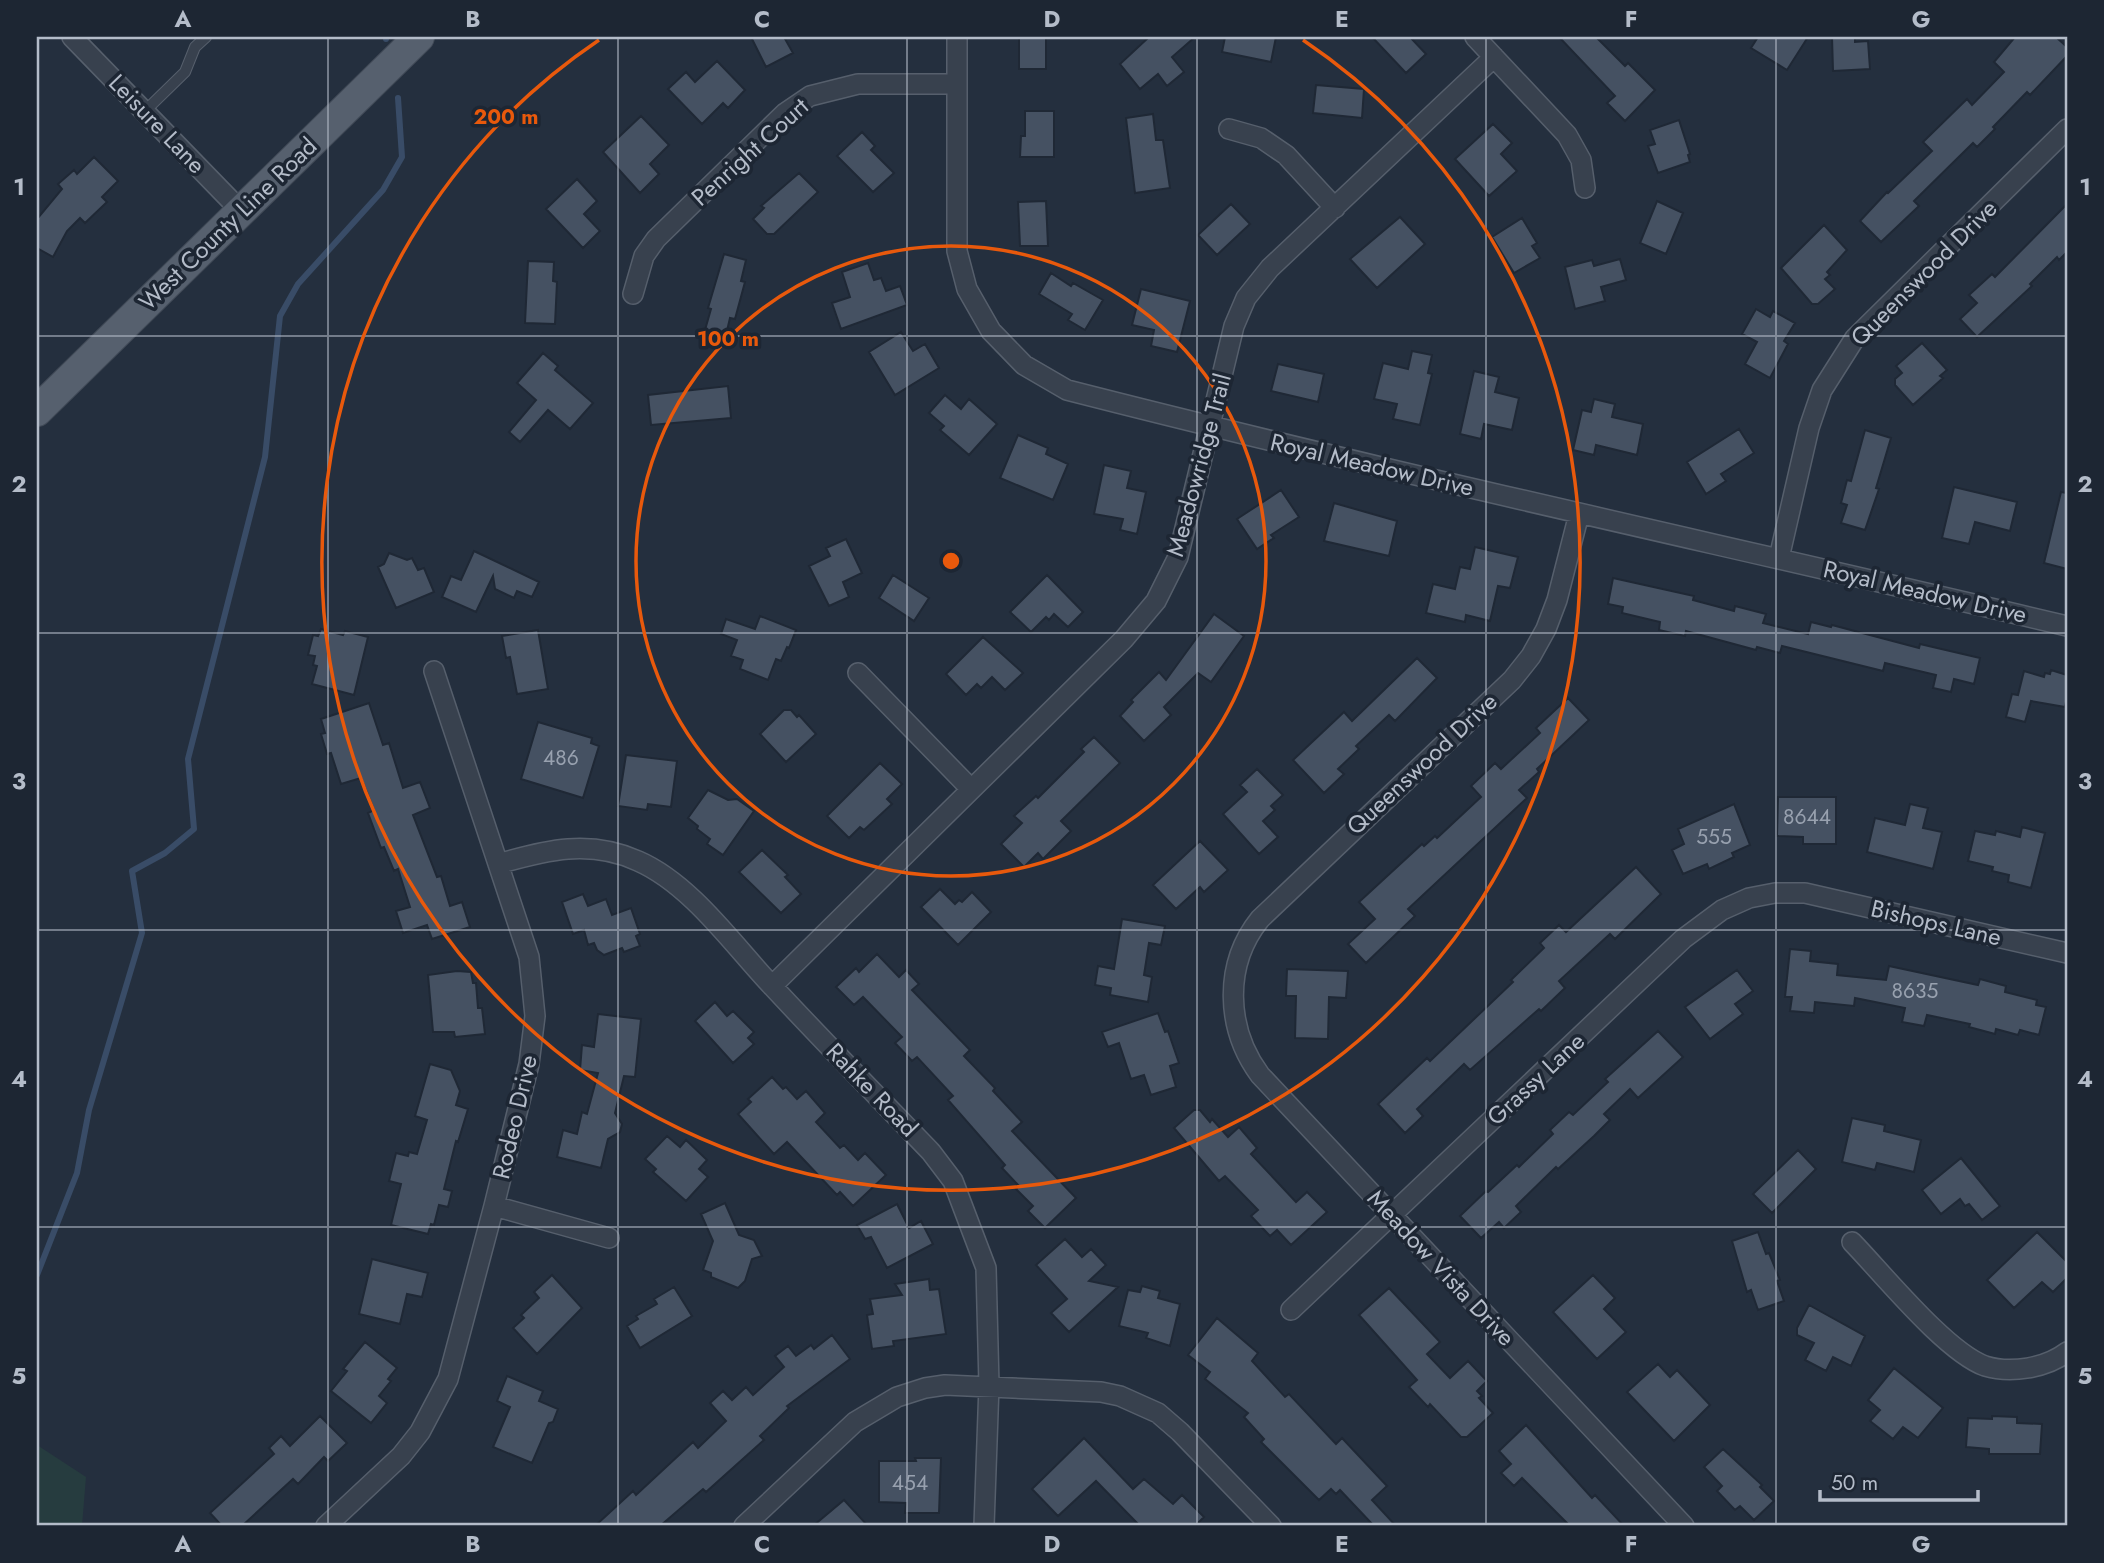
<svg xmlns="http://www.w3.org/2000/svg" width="2104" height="1563" font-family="Jost,sans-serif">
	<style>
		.green { fill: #263c3f }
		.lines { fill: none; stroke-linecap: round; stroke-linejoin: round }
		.stream { stroke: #394c67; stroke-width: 6 }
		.building { fill: #455162; stroke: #1f2835; stroke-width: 2 }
		.lane-casing { stroke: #565f6c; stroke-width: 12 }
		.street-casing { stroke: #565f6c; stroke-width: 22 }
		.primary-casing { stroke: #414a57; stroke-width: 32 }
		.lane { stroke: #38414e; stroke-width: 10 }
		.street { stroke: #38414e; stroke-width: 19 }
		.primary { stroke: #56606e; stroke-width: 30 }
		.grid { fill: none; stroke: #b4bcc9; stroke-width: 2; stroke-opacity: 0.55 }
		.ring { fill: none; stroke: #e8590c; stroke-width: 3.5 }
		.labels { text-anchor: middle; stroke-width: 7; stroke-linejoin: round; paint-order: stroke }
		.number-label { font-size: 21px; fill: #98a1af }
		.street-label { font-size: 24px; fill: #b4bcc9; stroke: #1d2633 }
		.centre { fill: #e8590c; stroke: #1d2633; stroke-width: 3.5 }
		.ring-label { font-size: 21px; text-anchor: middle; font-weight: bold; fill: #e8590c; stroke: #1d2633; stroke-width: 7; stroke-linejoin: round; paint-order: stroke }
		.neatline { fill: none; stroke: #b4bcc9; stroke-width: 2.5 }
		.grid-label { font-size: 23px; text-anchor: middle; font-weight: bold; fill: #b4bcc9 }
	</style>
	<rect width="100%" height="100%" fill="#242f3e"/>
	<!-- green -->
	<path class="green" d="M37 1445 86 1477 82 1526H37Z"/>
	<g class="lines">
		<!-- stream -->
		<path class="stream" d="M386 37V39
			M37 1275 77 1173 89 1110 142 933 132 871 165 853 194 829 188 759 265 457 280 316 298 284 383 190 402 157 398 98"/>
	</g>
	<!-- building -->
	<path class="building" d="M751 37H784L793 53 766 67Z
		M1019 37H1046V69H1019Z
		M1149 37H1195L1172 57 1184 72 1167 86 1158 74 1140 89 1120 64Z
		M1225 37H1276L1271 62 1222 52Z
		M1372 37H1410L1426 54 1406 73Z
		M1559 37H1596L1625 66 1628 63 1655 90 1625 121 1607 103 1615 96Z
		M1758 37H1808L1787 70 1751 48Z
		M1832 37H1855V42L1868 41 1870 69 1833 71Z
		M2015 37H2056L2067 47V56L2030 95 2027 92 1993 127 1995 129 1977 147 1973 143 1914 201 1919 206 1881 242 1860 221 1887 192 1888 193 1932 151 1923 142 1967 99 1972 105 2004 72 1994 62Z
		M717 61 745 90 728 108 723 103 702 124 668 89 686 72 695 82Z
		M1316 85 1364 89 1362 118 1313 113Z
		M1025 111H1054V157H1020L1021 136H1025Z
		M1153 114 1156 140H1163L1170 188 1135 193 1126 118Z
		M641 116 669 145 650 164 659 174 640 193 603 152Z
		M1679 120 1690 154 1688 155 1690 162 1658 173 1648 146 1655 144 1650 130Z
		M1493 124 1512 143 1501 154 1517 171 1489 196 1455 159Z
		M862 132 875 146 871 150 894 173 873 192 837 156Z
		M94 157 118 181 102 197 107 202 85 223 80 218 67 231 53 257 37 248V219L62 189 58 184 74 170 77 174Z
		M799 173 818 192 774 234H767L753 219 764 208 761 206Z
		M577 179 597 201 584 214 600 231 583 248 546 209Z
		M1046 201 1048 246H1020L1018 202Z
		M1657 201 1683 213 1666 254 1640 243Z
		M1231 204 1250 224 1217 255 1198 235Z
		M2067 204V252L2059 260 2057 257 2030 284 2032 286 1977 337 1960 319 1977 303 1969 295 1992 274 1995 277Z
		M1400 217 1425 244 1377 288 1350 259Z
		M1522 218 1537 243 1532 246 1540 258 1514 273 1492 237Z
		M1824 225 1847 250 1827 272 1830 275 1825 279 1835 289 1818 304H1812L1781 268Z
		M724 254 746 260 741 281 745 282 735 319 730 318 726 335 705 330 711 309 708 308Z
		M1620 259 1626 280 1601 287 1605 301 1575 309 1565 267 1592 260 1594 266Z
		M528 261 554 262 553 281 557 282 555 324 525 323Z
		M868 263 874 280 881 278 886 291 900 286 907 305 841 329 832 303 850 297 842 272Z
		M1051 273 1071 286 1073 283 1103 300 1085 330 1068 320 1072 314 1039 294Z
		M1141 289 1190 301 1177 352 1151 346 1154 330 1132 325Z
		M1756 309 1770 317 1773 311 1795 323 1784 341 1788 344 1770 378 1745 364 1757 342 1742 334Z
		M901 332 913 351 925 344 939 368 895 395 869 352Z
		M1922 343 1947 370 1940 376 1943 378 1913 405 1895 385V379L1902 373 1896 366Z
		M1412 351 1432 355 1428 373 1432 374 1420 425 1393 419 1397 404 1374 399 1383 363 1408 369Z
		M543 353 558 366 555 370 593 403 570 429 548 410 520 442 509 432 536 400 517 383Z
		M1278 364 1324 374 1318 402 1271 391Z
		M1474 371 1499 377 1495 392 1519 398 1512 430 1484 424 1481 439 1460 434Z
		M728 386 731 418 651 425 648 395Z
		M945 395 961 409 969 399 997 424 969 455 940 430 944 426 929 413Z
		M1594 399 1615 404 1612 417 1643 424 1637 455 1596 445 1594 455 1573 450 1582 410 1591 412Z
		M1739 429 1754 453 1721 474 1726 481 1706 494 1687 462Z
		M1865 430 1891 438 1876 488 1879 489 1865 530 1841 523 1847 505 1841 503 1847 480 1851 481Z
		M1018 435 1048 448 1046 454 1068 464 1053 500 1000 478Z
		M1104 465 1131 471 1127 488 1146 492 1137 534 1120 530 1123 519 1094 514Z
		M1954 487 2017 502 2010 531 1975 522 1969 544 1942 538Z
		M1281 490 1299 517 1271 535 1274 538 1257 549 1237 519Z
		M2061 492 2067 493V569L2044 563Z
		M1334 503 1397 521 1389 556 1324 541Z
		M846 539 862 573 843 582 849 597 829 606 809 566 830 556 826 548Z
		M1475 547 1518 557 1510 588 1498 586 1490 621 1466 615 1465 622 1426 613 1433 584 1455 589 1460 567 1470 569Z
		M474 551 539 582 532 597 517 591 514 598 495 589 493 576 476 612 442 597 451 576 461 580Z
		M389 553 407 560 412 558 418 570 424 568 434 592 396 608 378 567 384 564Z
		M893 575 929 598 914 621 879 598Z
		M1047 575 1083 612 1068 627 1054 614 1049 620 1046 617 1031 632 1010 612Z
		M1613 578 1694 596 1693 600 1734 611 1735 606 1766 614 1763 623 1808 634 1811 622 1831 627 1832 625 1919 648 1920 644 1980 658 1974 684 1954 679 1951 692 1933 688 1936 675 1885 663 1883 671 1782 646 1780 653 1757 647 1756 650 1686 631 1685 636 1659 630 1660 622 1622 613 1623 607 1608 604Z
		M1214 614 1244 636 1211 682 1198 673 1164 707 1171 715 1144 741 1120 716 1133 702 1131 700 1159 672 1166 680Z
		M760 616 796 630 789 648 787 647 781 661 776 659 768 680 740 669 743 660 731 656 737 640 721 634 726 619 755 629Z
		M321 629 343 635 345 631 368 637 354 695 312 684 317 666 313 665 315 656 308 655 313 635 318 636Z
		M538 630 548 689 517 694 510 657 506 658 502 636Z
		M983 637 1023 673 1005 690 992 677 981 688 977 684 966 695 946 674Z
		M1417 658 1437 678 1395 721 1389 715 1356 746 1359 749 1338 769 1344 774 1324 793 1293 760 1344 712 1352 721Z
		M2051 670 2067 675V697L2065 707 2031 701 2025 722 2006 717 2012 694 2018 695 2024 671 2044 677 2045 673 2050 674Z
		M1568 698 1589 720 1537 769 1539 772 1519 790 1527 798 1408 909 1415 916 1366 963 1348 944 1375 919 1359 902 1422 844 1424 846 1435 836 1437 838 1481 797 1471 786 1495 763 1501 769 1540 733 1536 728Z
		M369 703 383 745 389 743 403 788 420 782 430 808 413 815 437 877 441 876 450 906 462 902 470 927 432 939 427 925 403 933 396 911 410 907 398 869 394 871 384 847 381 848 368 813 374 810 361 778 341 784 331 753 327 754 321 734 325 733 321 719Z
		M784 710H791L797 717 799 715 816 734 786 762 760 734Z
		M538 722 592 738 591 743 599 746 583 798 521 779Z
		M1094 737 1120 763 1061 821 1071 831 1043 859 1038 853 1024 867 1001 844 1022 823 1014 816 1036 796 1038 798 1084 752 1081 749Z
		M626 755 677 761 671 807 648 804 647 810 618 806Z
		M880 763 902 784 887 799 892 804 864 830 860 827 849 838 827 816Z
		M1257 769 1283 795 1271 806 1275 810 1263 821 1278 837 1259 854 1223 814 1247 792 1240 785Z
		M708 790 728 800 737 799 754 811 723 855 707 844 710 839 697 829 698 826 688 818Z
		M1778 797H1836V844H1803V837L1777 836Z
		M1734 804 1750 845 1732 853 1734 857 1709 869 1707 864 1683 874 1672 850 1684 844 1678 829Z
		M1910 804 1928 808 1923 828 1942 832 1933 869 1867 852 1875 818 1905 825Z
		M2022 827 2045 833 2031 888 2008 882 2009 875 1992 871 1993 867 1968 861 1975 831 1995 835 1996 831 2020 837Z
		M1200 841 1228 870 1204 892 1200 887 1176 909 1153 885Z
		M762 850 788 875 785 877 801 894 781 913 739 872Z
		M1636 867 1661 894 1615 939 1610 934 1559 981 1565 988 1541 1011 1539 1009 1470 1070 1464 1064 1417 1109 1423 1116 1405 1133 1378 1104 1427 1058 1430 1061 1513 982 1511 980 1544 948 1540 943 1559 925 1566 932Z
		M940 889 955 904 959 900 962 902 972 892 991 912 958 945 921 907Z
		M583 894 588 906 606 899 612 915 631 908 640 934 636 936 640 946 624 952 622 948 604 955 597 950 594 943 588 945 584 930 573 934 562 902Z
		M1122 919 1165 926 1161 945 1149 943 1144 975 1152 977 1148 1002 1110 995 1111 988 1095 985 1098 966 1114 969Z
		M1790 949 1811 951 1810 961 1838 964 1837 975 1886 980 1889 966 1978 985 1980 979 2006 986 2005 992 2037 1000 2036 1005 2046 1007 2039 1035 2020 1030 2018 1035 1996 1029 1995 1034 1969 1027 1970 1024 1927 1015 1924 1026 1902 1022 1905 1008 1855 998 1854 1006 1815 1002 1814 1013 1790 1011 1792 997H1785Z
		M877 954 899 977 906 970 919 984 912 990 970 1050 964 1056 995 1088 993 1091 1022 1122 1012 1131 1076 1198 1045 1228 1028 1211 1033 1206 1016 1189 1019 1186 1002 1168 1005 1165 948 1100 953 1096 917 1057 912 1061 895 1043 902 1037 863 997 854 1005 836 987 856 968 859 972Z
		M1287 969 1348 971 1346 998 1329 997 1328 1039 1295 1038 1296 996H1286Z
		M1737 970 1753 991 1735 1004 1743 1014 1710 1039 1685 1007Z
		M457 971 471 972 473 983H476L478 1008H482L485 1034 455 1037 454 1032H433L428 975Z
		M715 1002 727 1016 733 1011 754 1032 748 1038 754 1044 733 1063 695 1021Z
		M1158 1013 1165 1032 1168 1031 1179 1063 1170 1066 1176 1087 1151 1095 1144 1075 1131 1079 1119 1043 1108 1047 1102 1032Z
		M598 1014 641 1019 635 1077 624 1076 615 1113 622 1124 620 1132 608 1139 601 1168 557 1157 563 1130 577 1134 582 1112 587 1114 598 1073 580 1070 582 1045 594 1047Z
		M1658 1031 1683 1057 1638 1098 1630 1089 1604 1114 1610 1120 1594 1136 1558 1169 1556 1167 1516 1206 1521 1212 1504 1228 1499 1222 1481 1238 1460 1216 1486 1191 1488 1192 1517 1165 1519 1167 1553 1134 1550 1130 1569 1112 1573 1115 1608 1082 1605 1079Z
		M430 1064 451 1070 460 1091 456 1105 468 1109 458 1142 456 1141 444 1189 452 1191 448 1207 439 1205 434 1225 431 1224 428 1234 391 1225 401 1184 389 1181 396 1153 408 1156 409 1152 417 1154 427 1120 415 1116Z
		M772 1077 783 1089 786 1087 797 1099 806 1091 825 1113 816 1122 840 1148 844 1145 858 1160 865 1153 886 1175 853 1206 840 1192 837 1195 787 1142 774 1154 738 1114 751 1102 748 1099Z
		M1194 1110H1200L1210 1122 1212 1119 1228 1137 1239 1127 1257 1148 1251 1154 1296 1202 1307 1192 1327 1212 1291 1245 1277 1230 1270 1236 1251 1216 1258 1210 1225 1176 1219 1181 1174 1128Z
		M1852 1118 1885 1125 1884 1131 1921 1140 1914 1172 1877 1163 1875 1170 1842 1162Z
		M667 1136 680 1147 686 1140 707 1160 699 1169 708 1177 686 1201 653 1172 656 1169 645 1159Z
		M1798 1150 1816 1169 1772 1213 1753 1194Z
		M1961 1158 2000 1206 1982 1220 1969 1204 1965 1206 1960 1199 1941 1214 1922 1190Z
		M725 1203 739 1235 754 1240 762 1256 752 1259 745 1281 738 1288 711 1277V1273L703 1270 713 1241 701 1214Z
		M897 1204 909 1228 921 1221 933 1244 887 1268 871 1237 865 1239 857 1225Z
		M1758 1232 1766 1254 1769 1253 1780 1280 1777 1281 1784 1301 1758 1310 1751 1290 1747 1292 1732 1241Z
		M2037 1232 2067 1262V1278L2053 1292 2042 1282 2014 1308 1987 1280Z
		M1065 1239 1082 1257 1091 1249 1106 1265 1089 1281 1118 1287 1069 1332 1051 1313 1067 1299 1036 1265Z
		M372 1259 428 1273 422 1297 407 1294 400 1324 359 1314Z
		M552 1275 582 1308 537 1354 513 1328 524 1318 521 1315 539 1298 534 1292Z
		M1593 1275 1615 1298 1604 1309 1626 1332 1597 1359 1553 1312Z
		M929 1279 930 1290 939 1289 946 1334 893 1341 894 1346 872 1349 867 1315 873 1314 870 1299 902 1295 895 1284Z
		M1142 1286 1160 1291 1158 1298 1180 1304 1170 1346 1146 1338 1148 1333 1119 1326 1128 1290 1140 1292Z
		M674 1287 692 1316 640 1348 627 1326 638 1319 636 1316 657 1304 654 1299Z
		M1389 1288 1440 1342 1427 1354 1450 1378 1468 1361 1487 1381 1477 1391 1482 1396 1479 1398 1493 1413 1467 1437H1461L1430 1404 1428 1407 1409 1387 1417 1380 1359 1315Z
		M1809 1305 1865 1336 1851 1366 1833 1357 1826 1371 1805 1360 1814 1343 1797 1335V1328Z
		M1217 1318 1258 1353 1252 1361 1285 1397 1289 1394 1336 1444 1342 1438 1387 1486 1372 1500 1396 1526H1374L1340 1490 1336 1494 1331 1489 1319 1500 1261 1442 1264 1439 1244 1417 1248 1413 1205 1379 1210 1372 1188 1355Z
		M832 1335 850 1359 787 1406 789 1408 760 1436 764 1440 706 1492 703 1489 660 1526H595L633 1491 636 1495 693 1442 698 1448 726 1421 710 1403 723 1391 732 1400 746 1387 753 1395 784 1367 775 1356 788 1346 796 1356 811 1345 814 1349Z
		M365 1342 397 1368 388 1379 391 1381 379 1396 387 1403 371 1423 331 1391 347 1371 343 1369Z
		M1658 1364 1670 1377 1677 1370 1710 1405 1674 1441 1627 1392Z
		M1894 1368 1943 1408 1918 1438 1903 1427 1893 1439 1870 1421 1880 1410 1868 1400Z
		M507 1376 543 1391 539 1401 558 1409 553 1422 549 1423 532 1463 493 1447 510 1407 497 1401Z
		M320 1416 347 1443 328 1461 324 1457 298 1484 293 1479 242 1526H222L210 1513 274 1454 269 1448 281 1436 290 1446Z
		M1992 1416 2017 1417V1423L2042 1424 2040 1454H1989V1449L1966 1447 1968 1418 1992 1419Z
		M1526 1425 1592 1498 1595 1495 1624 1526H1570L1522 1478 1514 1486 1501 1473 1511 1464 1499 1451Z
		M1084 1438 1133 1489 1144 1479 1173 1504 1182 1495 1204 1517 1195 1526H1140L1096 1481 1058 1516 1032 1489Z
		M1723 1449 1762 1485 1760 1487 1774 1501 1754 1520 1740 1506 1735 1510 1717 1491 1722 1486 1704 1467Z
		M915 1458H941L939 1513H905L906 1503 879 1502V1461H916Z
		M844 1500 868 1526H813Z"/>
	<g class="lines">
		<!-- lane casing -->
		<g class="lane-casing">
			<path id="lane" d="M145 111 185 72 195 47 206 37"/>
		</g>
		<!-- street casing -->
		<g class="street-casing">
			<path id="street" d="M72 37 241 211
				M957 37V251L967 289 991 331 1024 365 1067 390C1399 475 1734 547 2067 626
				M1475 37 1567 135 1581 160 1585 188
				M1229 129 1261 138 1286 155 1335 208
				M633 294 644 256 656 239 785 113 810 96 858 84H956
				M1579 514 1557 600 1546 629 1531 656 1512 680 1260 919C1223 965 1226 1029 1260 1075L1684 1526
				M1779 558 1809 428 1822 390 1855 338 2067 129
				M858 673 971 789
				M498 864C546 850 590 839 638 861 691 884 734 946 773 987 825 1043 878 1097 931 1152L953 1181 986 1268 989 1385 984 1526
				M772 986 1124 639 1156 601 1178 557 1234 326 1246 298 1270 268 1494 57
				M494 1206 609 1238
				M1852 1242C1883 1274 1946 1352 1985 1366 2011 1374 2046 1368 2067 1352
				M1291 1310 1683 939 1722 910 1749 898 1775 893H1805L2067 953
				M326 1526 401 1456 420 1432 448 1379 494 1206 529 1064 535 1016 529 957 434 671
				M744 1526 855 1422 897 1397 925 1388 945 1385 1101 1392 1120 1396 1158 1413 1180 1432 1271 1526"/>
		</g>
		<!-- primary casing -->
		<g class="primary-casing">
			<path id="primary" d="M37 411 419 37"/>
		</g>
		<!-- lane -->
		<use href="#lane" class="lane"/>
		<!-- street -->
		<use href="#street" class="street"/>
		<!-- primary -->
		<use href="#primary" class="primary"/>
	</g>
	<!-- grid -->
	<path class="grid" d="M328 37V1526M618 37V1526M907 37V1526M1197 37V1526M1486 37V1526M1776 37V1526M37 336H2067M37 633H2067M37 930H2067M37 1227H2067"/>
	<!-- distance rings -->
	<g class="ring">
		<circle cx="951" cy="561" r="315"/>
		<path d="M1303 40A629 629 0 1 1 599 40"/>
	</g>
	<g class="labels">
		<!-- number labels -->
		<g class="number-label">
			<text x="561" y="765">486</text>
			<text x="1807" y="824">8644</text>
			<text x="1714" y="844">555</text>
			<text x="1915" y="998">8635</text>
			<text x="910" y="1490">454</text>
		</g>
		<!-- street labels -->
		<g class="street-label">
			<text transform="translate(157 124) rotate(46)" y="8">Leisure Lane</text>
			<text transform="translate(750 152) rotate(-42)" y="8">Penright Court</text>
			<text transform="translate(228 224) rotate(-44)" y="8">West County Line Road</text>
			<text transform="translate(1924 273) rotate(-45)" y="8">Queenswood Drive</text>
			<text transform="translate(1199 465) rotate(-75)" y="8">Meadowridge Trail</text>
			<text transform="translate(1372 465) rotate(13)" y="8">Royal Meadow Drive</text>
			<text transform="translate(1925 592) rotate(13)" y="8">Royal Meadow Drive</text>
			<text transform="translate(1422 764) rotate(-43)" y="8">Queenswood Drive</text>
			<text transform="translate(1936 923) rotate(13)" y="8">Bishops Lane</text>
			<text transform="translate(1536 1079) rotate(-43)" y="8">Grassy Lane</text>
			<text transform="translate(872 1090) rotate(46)" y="8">Rahke Road</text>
			<text transform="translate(515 1117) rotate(-77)" y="8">Rodeo Drive</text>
			<text transform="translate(1441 1268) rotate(47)" y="8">Meadow Vista Drive</text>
		</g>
	</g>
	<circle cx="951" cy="561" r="10" class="centre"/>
	<g class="ring-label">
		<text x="506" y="124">200 m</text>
		<text x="728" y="346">100 m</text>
	</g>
	<!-- border -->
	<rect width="2104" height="1563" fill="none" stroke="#1d2633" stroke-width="77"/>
	<!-- scale -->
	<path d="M1820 1490v10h158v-10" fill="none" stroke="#b4bcc9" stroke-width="3.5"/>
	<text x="1831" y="1490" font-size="21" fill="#b4bcc9" stroke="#1d2633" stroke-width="5" paint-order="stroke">50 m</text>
	<rect x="38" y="38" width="2028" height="1486" class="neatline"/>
	<g class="grid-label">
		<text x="183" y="27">A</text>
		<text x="473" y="27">B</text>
		<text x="762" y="27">C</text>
		<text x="1052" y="27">D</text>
		<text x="1342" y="27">E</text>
		<text x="1631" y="27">F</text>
		<text x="1921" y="27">G</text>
		<text x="19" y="195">1</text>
		<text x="2085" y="195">1</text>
		<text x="19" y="492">2</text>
		<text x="2085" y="492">2</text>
		<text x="19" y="789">3</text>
		<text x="2085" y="789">3</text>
		<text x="19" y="1087">4</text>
		<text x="2085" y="1087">4</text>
		<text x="19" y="1384">5</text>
		<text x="2085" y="1384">5</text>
		<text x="183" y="1552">A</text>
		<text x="473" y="1552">B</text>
		<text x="762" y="1552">C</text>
		<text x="1052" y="1552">D</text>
		<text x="1342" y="1552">E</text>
		<text x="1631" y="1552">F</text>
		<text x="1921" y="1552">G</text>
	</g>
</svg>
